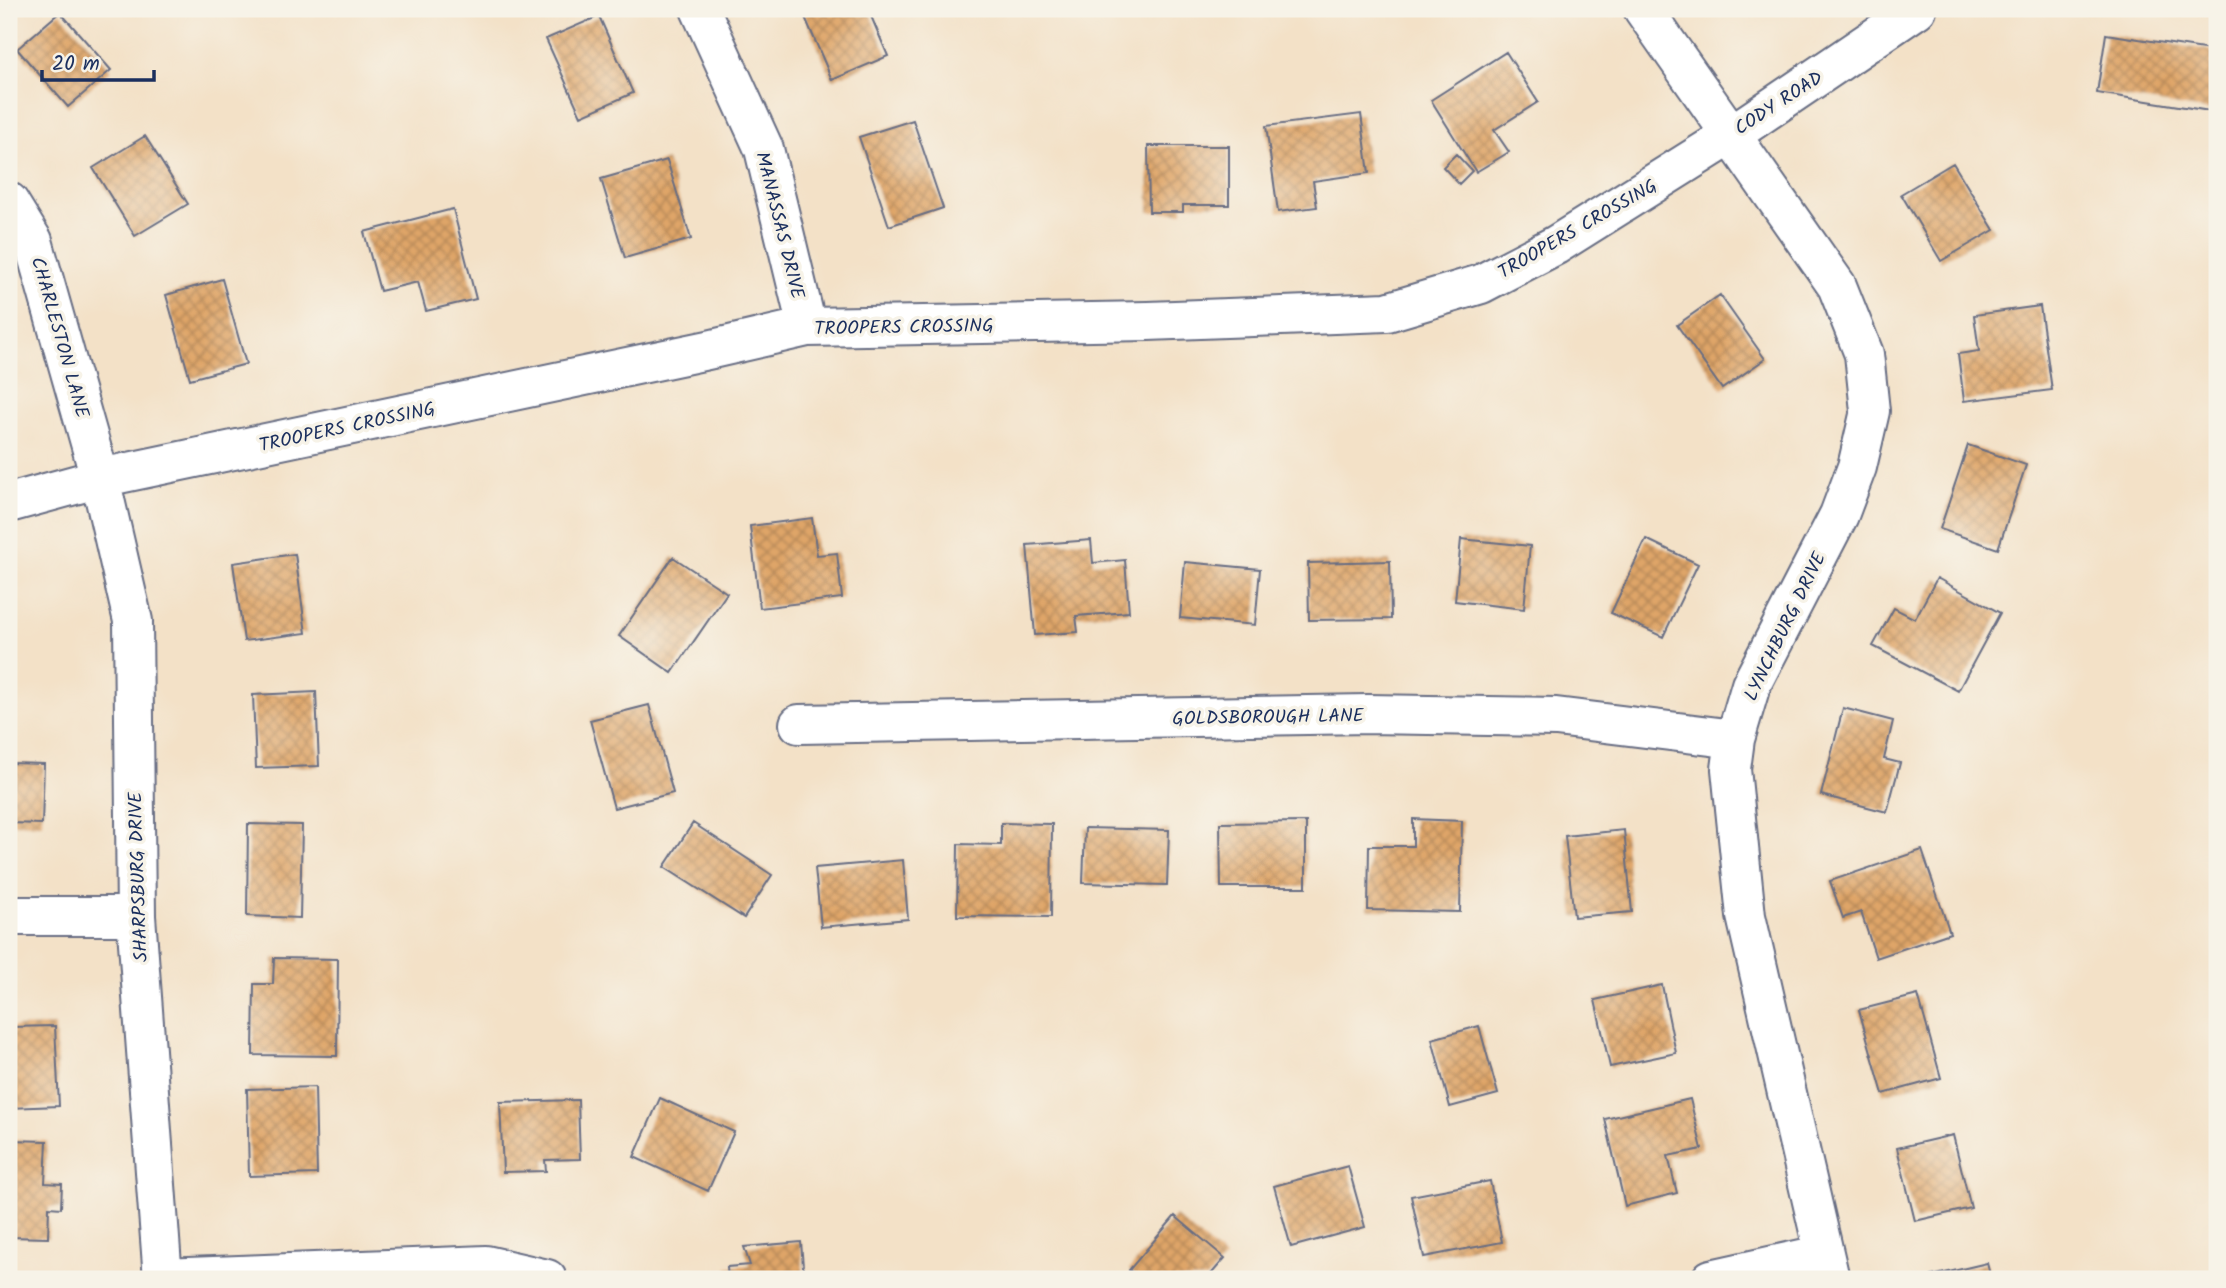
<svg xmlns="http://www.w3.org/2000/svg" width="2226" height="1288" font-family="Kalam,sans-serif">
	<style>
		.building { fill: url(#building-cross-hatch) }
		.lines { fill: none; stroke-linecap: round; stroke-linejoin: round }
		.minor-casing { stroke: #676d83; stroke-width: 42 }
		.minor { stroke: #fff; stroke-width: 38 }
		.labels { text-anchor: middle; stroke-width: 7; stroke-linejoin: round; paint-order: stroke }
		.street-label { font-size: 19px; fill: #1b2f5e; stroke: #f7f3e8 }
	</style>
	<defs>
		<pattern id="building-cross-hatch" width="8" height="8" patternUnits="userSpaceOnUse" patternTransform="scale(1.75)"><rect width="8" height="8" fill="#dfa567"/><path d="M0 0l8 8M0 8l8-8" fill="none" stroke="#b48758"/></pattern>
	</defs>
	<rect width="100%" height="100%" fill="#f7f3e8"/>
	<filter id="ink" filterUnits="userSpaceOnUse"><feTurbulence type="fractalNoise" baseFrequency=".0143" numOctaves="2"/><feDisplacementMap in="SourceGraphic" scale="14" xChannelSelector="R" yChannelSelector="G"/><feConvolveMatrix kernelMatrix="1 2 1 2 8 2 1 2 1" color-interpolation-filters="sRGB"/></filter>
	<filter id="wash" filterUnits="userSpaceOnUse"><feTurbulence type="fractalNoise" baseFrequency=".00686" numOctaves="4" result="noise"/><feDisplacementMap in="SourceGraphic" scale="28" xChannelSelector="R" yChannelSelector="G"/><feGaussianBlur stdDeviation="1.57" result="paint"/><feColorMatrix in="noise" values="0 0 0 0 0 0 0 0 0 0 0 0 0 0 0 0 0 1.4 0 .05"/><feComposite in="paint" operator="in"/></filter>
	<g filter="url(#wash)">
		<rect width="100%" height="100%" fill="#f3e1c7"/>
		<g id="blocks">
			<!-- building -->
			<path class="building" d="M805 9H868L888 56 832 80 802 10Z
				M60 12 111 70 68 107 17 49Z
				M599 16 633 93 581 116 546 39Z
				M2106 34 2217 51V65L2210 111 2097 93Z
				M1506 52 1538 102 1494 130 1509 152 1476 172 1431 100Z
				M1361 114 1369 173 1313 181 1317 207 1278 212 1266 126Z
				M913 120 943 208 889 226 859 137Z
				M145 136 188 204 135 236 93 168Z
				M1148 146H1229V205H1183V212H1149Z
				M1456 154 1472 171 1459 184 1443 167Z
				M667 160 691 239 625 258 601 179Z
				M1953 163 1994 230 1941 261 1901 194Z
				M453 209 476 299 426 311 418 282 380 291 364 232Z
				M222 279 246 364 190 379 166 295Z
				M1720 295 1765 359 1722 389 1677 325Z
				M2040 306 2052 390 1964 401 1958 354 1979 351 1974 315Z
				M1968 445 2026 465 1998 549 1940 529Z
				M812 518 817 555 837 553 842 598 760 608 750 526Z
				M1461 539 1530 546 1524 609 1455 601Z
				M1646 539 1698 564 1663 637 1611 613Z
				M1091 540 1093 563 1125 560 1129 612 1076 616 1078 632 1035 635 1027 545Z
				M295 554 306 633 244 641 233 563Z
				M673 557 727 593 672 673 619 636Z
				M1390 561 1391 619 1309 620 1308 563Z
				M1185 562 1260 569 1255 625 1180 618Z
				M1937 578 2000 613 1958 691 1873 646 1894 608 1915 619Z
				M316 692 319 766 256 768 253 695Z
				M649 705 673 793 614 808 590 720Z
				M1843 708 1893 721 1884 759 1900 763 1887 812 1821 795Z
				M9 763 44 764 42 824 9 823Z
				M1413 819 1462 821 1460 912 1368 910 1369 846H1413Z
				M1306 822V887H1221L1220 823Z
				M693 823 772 875 744 918 664 867Z
				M1001 823 1052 824 1051 917 957 916 958 844 1001 845Z
				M248 824 302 825 300 918 247 916Z
				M1085 828 1169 830 1167 885 1083 883Z
				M1624 830 1632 912 1574 917 1565 836Z
				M1922 850 1950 933 1876 958 1861 912 1843 918 1830 881Z
				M903 860 908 919 821 927 815 868Z
				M274 958 338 959 337 1056 253 1055 254 984H273Z
				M1662 985 1676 1053 1610 1067 1595 1000Z
				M1918 995 1941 1078 1883 1094 1859 1010Z
				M55 1026 59 1106 9 1108V1027Z
				M1479 1026 1498 1094 1450 1107 1432 1039Z
				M315 1087 317 1174 249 1176 247 1089Z
				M660 1098 734 1132 708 1191 634 1157Z
				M1690 1099 1702 1149 1668 1156 1677 1193 1625 1206 1605 1119Z
				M578 1100 580 1159 545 1160 546 1171 503 1172 500 1102Z
				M1953 1135 1971 1208 1915 1221 1897 1148Z
				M9 1140 47 1141 45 1183 62 1184 61 1208 49 1207 48 1238 9 1237Z
				M1348 1166 1365 1227 1291 1247 1274 1186Z
				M1490 1181 1502 1242 1424 1257 1411 1196Z
				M1175 1216 1225 1258 1207 1279H1140L1129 1270Z
				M801 1242 804 1279H728L727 1267 750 1265 744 1247Z
				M1987 1263 1991 1279H1933L1932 1276Z"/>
		</g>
	</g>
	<g filter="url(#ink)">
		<use href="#blocks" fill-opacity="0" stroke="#676d83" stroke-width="2"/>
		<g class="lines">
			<!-- minor casing -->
			<g class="minor-casing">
				<path id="minor" d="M700 9 764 149 807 327
					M1643 9 1837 286 1864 354 1870 411 1857 467 1839 515 1751 685 1735 739 1731 769 1746 916 1830 1279
					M9 202 33 241 100 478 133 621 136 916 163 1279
					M9 503 100 478 708 350 807 327 1148 321 1387 312 1481 284 1556 245 1731 135 1917 9
					M799 724 1368 714 1556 717 1735 739
					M9 916H136
					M163 1278 486 1265 547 1279
					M1711 1279 1824 1254"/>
			</g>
			<!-- minor -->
			<use href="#minor" class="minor"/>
		</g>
	</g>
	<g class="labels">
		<!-- street labels -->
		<g class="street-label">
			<text transform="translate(1778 102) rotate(-33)" y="7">CODY ROAD</text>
			<text transform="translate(781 225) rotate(76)" y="7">MANASSAS DRIVE</text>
			<text transform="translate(1577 228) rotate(-30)" y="7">TROOPERS CROSSING</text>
			<text transform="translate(904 326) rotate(-1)" y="7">TROOPERS CROSSING</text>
			<text transform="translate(61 337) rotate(74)" y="7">CHARLESTON LANE</text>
			<text transform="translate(347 426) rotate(-12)" y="7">TROOPERS CROSSING</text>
			<text transform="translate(1784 626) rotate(-64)" y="7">LYNCHBURG DRIVE</text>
			<text transform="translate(1268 716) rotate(-1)" y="7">GOLDSBOROUGH LANE</text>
			<text transform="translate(137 877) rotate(-92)" y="7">SHARPSBURG DRIVE</text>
		</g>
	</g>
	<!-- margin -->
	<rect width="2226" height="1288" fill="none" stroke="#f7f3e8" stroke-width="35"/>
	<!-- scale -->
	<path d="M42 70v10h112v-10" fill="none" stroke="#1b2f5e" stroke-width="3.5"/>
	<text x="52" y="70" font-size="21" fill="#1b2f5e" stroke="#f7f3e8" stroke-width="5" paint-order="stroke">20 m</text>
</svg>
